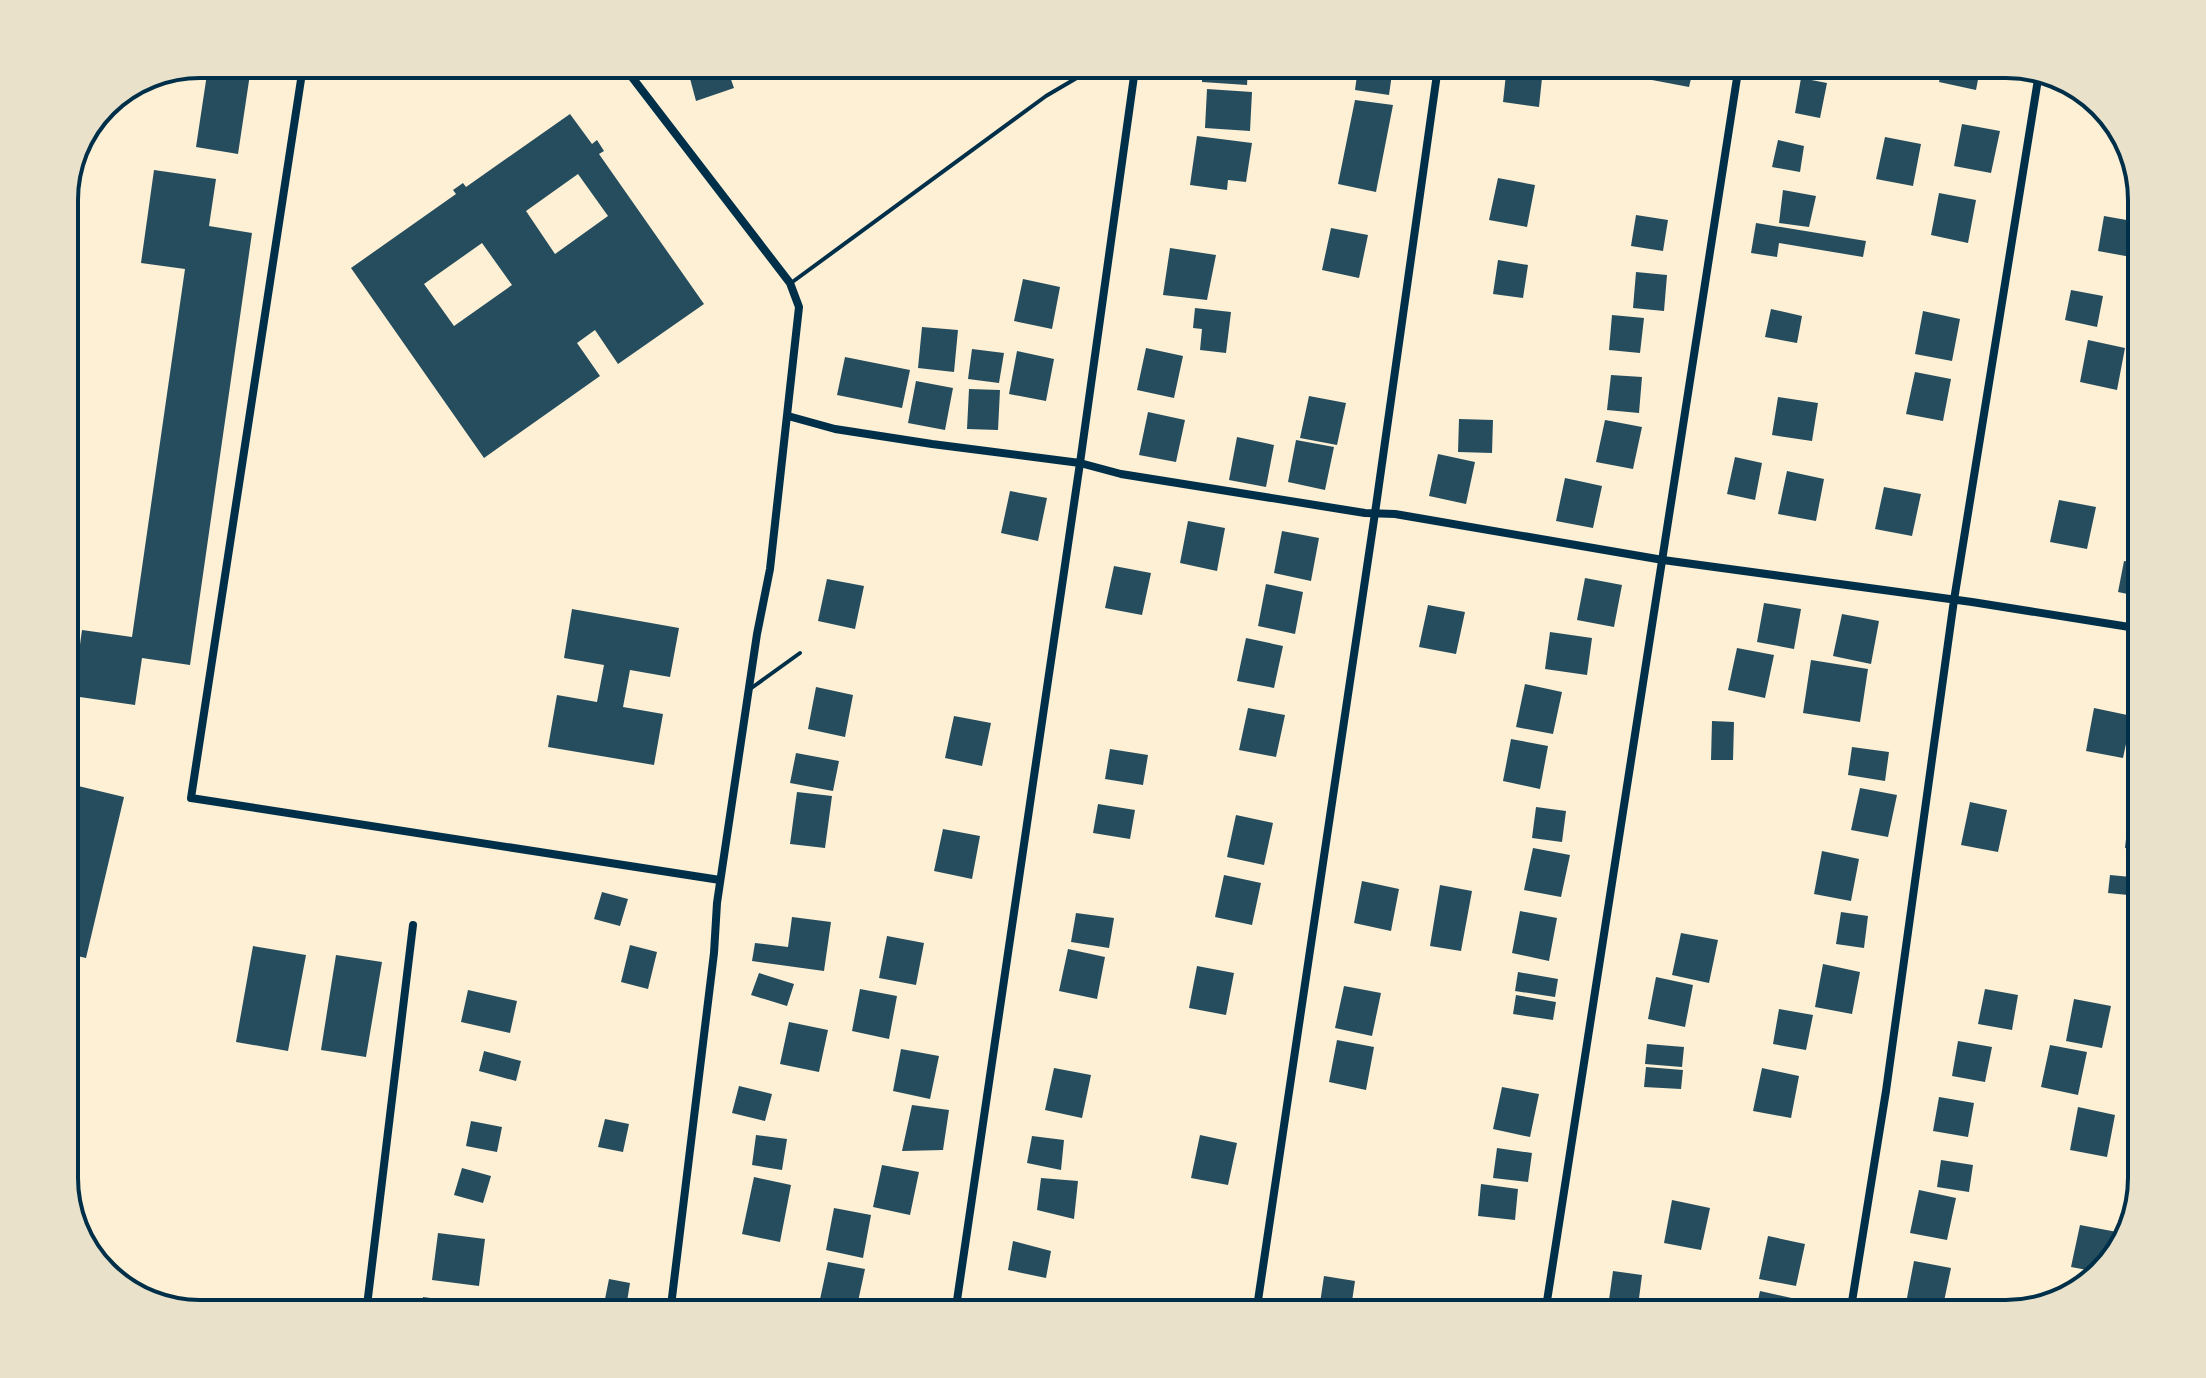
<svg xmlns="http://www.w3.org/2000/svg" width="2206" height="1378" font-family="'Noto Serif',serif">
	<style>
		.building { fill: #264d5e; fill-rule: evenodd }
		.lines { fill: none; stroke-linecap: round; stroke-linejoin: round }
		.service { stroke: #003049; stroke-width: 4 }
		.minor { stroke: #003049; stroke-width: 8 }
		.rim { fill: none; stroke: #003049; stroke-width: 4 }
	</style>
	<rect width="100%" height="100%" fill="#fdf0d5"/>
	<!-- building -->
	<path class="building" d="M1943 64H1981L1976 90 1939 82Z
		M1655 66H1694L1689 87 1652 80Z
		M1393 67 1389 95 1355 90 1358 68Z
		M1202 68H1248L1247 85 1202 82Z
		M688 71H728L734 88 696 101Z
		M207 74H250L238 154 196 147Z
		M1506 74 1542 78 1539 107 1503 102Z
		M1801 78 1827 83 1820 118 1795 113Z
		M1207 89 1252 92 1250 131 1205 128Z
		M1355 100 1393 105 1376 192 1338 184Z
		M570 114 592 144 597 140 604 151 599 154 704 304 618 364 595 330 577 343 600 376 484 458 351 268 456 194 453 190 463 183 466 187ZM578 174 608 216 555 254 526 211ZM482 243 512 285 454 326 424 284Z
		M1962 124 2000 131 1991 173 1954 166Z
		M1197 136 1252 143 1246 182 1228 180 1227 190 1190 185Z
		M1885 137 1921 144 1913 186 1876 179Z
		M1778 140 1804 146 1800 172 1772 167Z
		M154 170 216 179 209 226 252 233 190 665 142 658 135 705 73 696 82 630 132 637 185 269 141 263Z
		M1498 178 1535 185 1527 227 1489 220Z
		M1783 190 1816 196 1809 227 1779 223Z
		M1939 193 1976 200 1968 243 1931 235Z
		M1636 215 1668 220 1663 251 1631 246Z
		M2104 216 2138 222 2131 257 2098 251Z
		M1756 223 1866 241 1863 257 1779 243 1777 257 1751 253Z
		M1331 228 1368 235 1359 278 1322 270Z
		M1170 248 1216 255 1207 300 1163 295Z
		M1498 260 1528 265 1523 298 1493 294Z
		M1636 272 1667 275 1664 311 1633 308Z
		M1023 279 1060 287 1052 329 1014 321Z
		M2071 290 2103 296 2097 327 2065 320Z
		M1195 308 1231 312 1226 353 1200 350 1202 329 1193 328Z
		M1771 309 1802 316 1797 343 1765 337Z
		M1923 311 1960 319 1952 361 1915 354Z
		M1612 315 1644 318 1640 353 1609 350Z
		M922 327 958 330 954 372 918 368Z
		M2088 340 2125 348 2117 390 2080 382Z
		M1146 348 1183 356 1174 398 1137 390Z
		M972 349 1004 353 999 383 968 379Z
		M1017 351 1054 359 1046 401 1009 394Z
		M845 357 910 370 902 408 837 395Z
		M1915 372 1951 379 1943 421 1906 414Z
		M1611 375 1642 377 1639 413 1607 410Z
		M916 381 953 388 945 430 908 423Z
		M969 389 1000 390 998 430 967 429Z
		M64 391 72 392 66 444H64Z
		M1309 396 1346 403 1337 445 1300 438Z
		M1778 397 1818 403 1812 441 1772 435Z
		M1148 412 1185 420 1176 462 1139 455Z
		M2140 413H2142V455H2136Z
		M1459 419 1493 420 1492 453 1458 452Z
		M1605 420 1642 427 1633 469 1596 462Z
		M1237 437 1274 445 1266 487 1229 480Z
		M1296 440 1334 447 1325 490 1288 482Z
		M1438 454 1475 462 1466 504 1429 496Z
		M1735 457 1762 463 1755 500 1727 494Z
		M1787 471 1824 479 1816 521 1778 514Z
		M1565 478 1602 486 1593 528 1556 521Z
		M1884 487 1921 494 1912 536 1875 529Z
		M1010 491 1047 498 1038 541 1001 533Z
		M2059 500 2096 507 2087 549 2050 542Z
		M1188 521 1225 528 1217 571 1180 563Z
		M1282 531 1319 538 1311 581 1274 573Z
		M2124 561 2142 564V597L2118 592Z
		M1114 566 1151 573 1142 615 1105 608Z
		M1585 578 1622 585 1614 627 1577 620Z
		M827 579 864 586 855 629 818 621Z
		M1266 584 1303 592 1295 634 1258 626Z
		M1764 603 1801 609 1794 649 1757 642Z
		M1428 605 1465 612 1456 654 1419 647Z
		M572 609 679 628 670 677 630 670 623 707 663 714 654 765 548 747 557 695 597 702 604 665 564 658Z
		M1842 614 1879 621 1871 664 1833 656Z
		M1550 632 1592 638 1587 675 1545 669Z
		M1246 638 1283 646 1274 688 1237 681Z
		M1737 648 1774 655 1765 698 1728 690Z
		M1811 660 1868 669 1860 722 1803 713Z
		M1525 684 1562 692 1553 734 1516 727Z
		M816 687 853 695 845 737 808 729Z
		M1248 708 1285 715 1276 757 1239 750Z
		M2094 708 2132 716 2123 758 2086 751Z
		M954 716 991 723 982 766 945 758Z
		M1712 721 1734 722 1733 760H1711Z
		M1511 739 1548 746 1540 789 1503 781Z
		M1852 747 1889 752 1885 781 1848 775Z
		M1110 749 1148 755 1143 785 1105 779Z
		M796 753 839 761 833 791 790 783Z
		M74 785 124 797 86 958 64 953V827Z
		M1860 788 1897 795 1888 837 1851 830Z
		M797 792 832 796 825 848 790 844Z
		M1970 802 2007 810 1998 852 1961 845Z
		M1098 804 1135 810 1130 839 1093 833Z
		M1536 807 1566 811 1562 842 1532 838Z
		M1236 815 1273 823 1264 865 1227 857Z
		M943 829 980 836 972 879 934 871Z
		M2127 830 2142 832V850L2125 848Z
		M1533 848 1570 855 1561 897 1524 890Z
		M1822 851 1859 859 1851 901 1814 894Z
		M1224 875 1261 883 1252 925 1215 917Z
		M2110 875 2131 877 2128 895 2108 893Z
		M1362 881 1399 889 1391 931 1354 923Z
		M1440 885 1472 891 1461 951 1430 946Z
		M602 892 628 899 620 926 594 919Z
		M1520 911 1557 918 1549 961 1512 953Z
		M1841 912 1868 916 1864 948 1836 944Z
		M1076 913 1114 918 1109 948 1071 942Z
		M792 917 831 922 824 971 752 961 755 943 788 947Z
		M1681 933 1718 940 1709 983 1672 975Z
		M887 936 924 943 916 985 879 978Z
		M630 945 657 952 648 989 621 982Z
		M253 946 306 955 288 1051 236 1042Z
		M1068 949 1105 957 1097 999 1059 991Z
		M336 955 382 962 366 1057 321 1050Z
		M1823 964 1860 972 1852 1014 1815 1007Z
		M1197 966 1234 973 1226 1015 1189 1008Z
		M1518 972 1558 979 1555 997 1515 991Z
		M759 973 794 984 787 1006 751 995Z
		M1656 977 1693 985 1685 1027 1648 1019Z
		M1344 986 1381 993 1372 1036 1335 1028Z
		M860 989 897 996 889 1039 852 1031Z
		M1985 989 2018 995 2012 1030 1978 1024Z
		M468 990 517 1001 510 1033 461 1022Z
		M1516 995 1556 1002 1553 1020 1513 1014Z
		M2074 999 2111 1006 2102 1048 2066 1041Z
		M1779 1009 1813 1015 1806 1050 1773 1044Z
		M789 1022 828 1030 819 1072 780 1064Z
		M1337 1040 1374 1047 1366 1090 1329 1082Z
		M1958 1041 1992 1047 1985 1082 1952 1076Z
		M1647 1044 1684 1047 1682 1067 1645 1064Z
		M2050 1045 2087 1052 2078 1095 2041 1087Z
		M901 1049 939 1056 930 1099 893 1091Z
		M484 1051 521 1061 516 1081 479 1071Z
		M1646 1067 1683 1070 1681 1089 1644 1087Z
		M1054 1068 1091 1075 1082 1118 1045 1110Z
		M1762 1068 1799 1076 1791 1118 1753 1111Z
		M739 1086 772 1094 765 1121 732 1113Z
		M1502 1087 1539 1094 1530 1137 1493 1129Z
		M1939 1097 1974 1103 1968 1137 1933 1131Z
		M912 1105 949 1110 943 1150 902 1151Z
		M2078 1107 2115 1115 2107 1157 2070 1150Z
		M605 1119 629 1124 623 1152 598 1147Z
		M471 1121 502 1127 497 1152 466 1146Z
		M756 1135 787 1139 782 1170 752 1165Z
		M1200 1135 1237 1143 1228 1185 1191 1178Z
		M1032 1136 1064 1140 1061 1170 1027 1163Z
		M1497 1148 1532 1153 1528 1182 1493 1178Z
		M1941 1160 1973 1165 1969 1192 1937 1187Z
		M882 1165 919 1172 910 1215 873 1207Z
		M462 1168 491 1176 483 1203 454 1195Z
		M754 1177 791 1185 780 1242 742 1234Z
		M1041 1178 1078 1181 1074 1219 1037 1210Z
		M1481 1184 1518 1189 1515 1220 1478 1216Z
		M1919 1190 1956 1198 1947 1240 1910 1233Z
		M1672 1200 1710 1208 1701 1250 1664 1243Z
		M834 1208 871 1215 863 1258 826 1250Z
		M2080 1225 2117 1232 2112 1258 2098 1272 2071 1267Z
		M438 1233 485 1239 479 1286 432 1280Z
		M1768 1236 1805 1244 1796 1286 1759 1279Z
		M1013 1241 1051 1251 1046 1278 1008 1270Z
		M1914 1261 1951 1268 1942 1311 1906 1303Z
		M828 1262 865 1269 856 1311 819 1304Z
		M1613 1271 1642 1275 1637 1314H1607Z
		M1324 1276 1355 1281 1351 1308 1320 1303Z
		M609 1279 630 1283 625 1314H602Z
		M1760 1291 1796 1299 1793 1314H1755Z
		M423 1297 468 1303 467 1314H421Z"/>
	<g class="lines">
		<!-- service -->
		<path class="service" d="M791 283 1046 96 1092 69
			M750 689 800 653"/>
		<!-- minor -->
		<path class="minor" d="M628 72 790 283 799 307 770 569 757 634 717 903 714 953 670 1314
			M302 73 191 798 720 880
			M788 416 835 429 932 444 1080 463 1121 474 1365 513 1395 514 1663 560 1972 602 2142 629
			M366 1314 413 925
			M955 1314 1080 463 1135 69
			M1256 1314 1375 513 1438 67
			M1545 1314 1739 65
			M1850 1314 1886 1091 1954 600 2039 73"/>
	</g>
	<!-- crop -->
	<path d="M0 0H2206V1378H0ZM200 78H2006A122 122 0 0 1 2128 200V1178A122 122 0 0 1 2006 1300H200A122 122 0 0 1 78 1178V200A122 122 0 0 1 200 78Z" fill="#e9e1ca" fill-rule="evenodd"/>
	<path class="rim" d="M200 78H2006A122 122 0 0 1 2128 200V1178A122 122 0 0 1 2006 1300H200A122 122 0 0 1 78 1178V200A122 122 0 0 1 200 78Z"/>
</svg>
